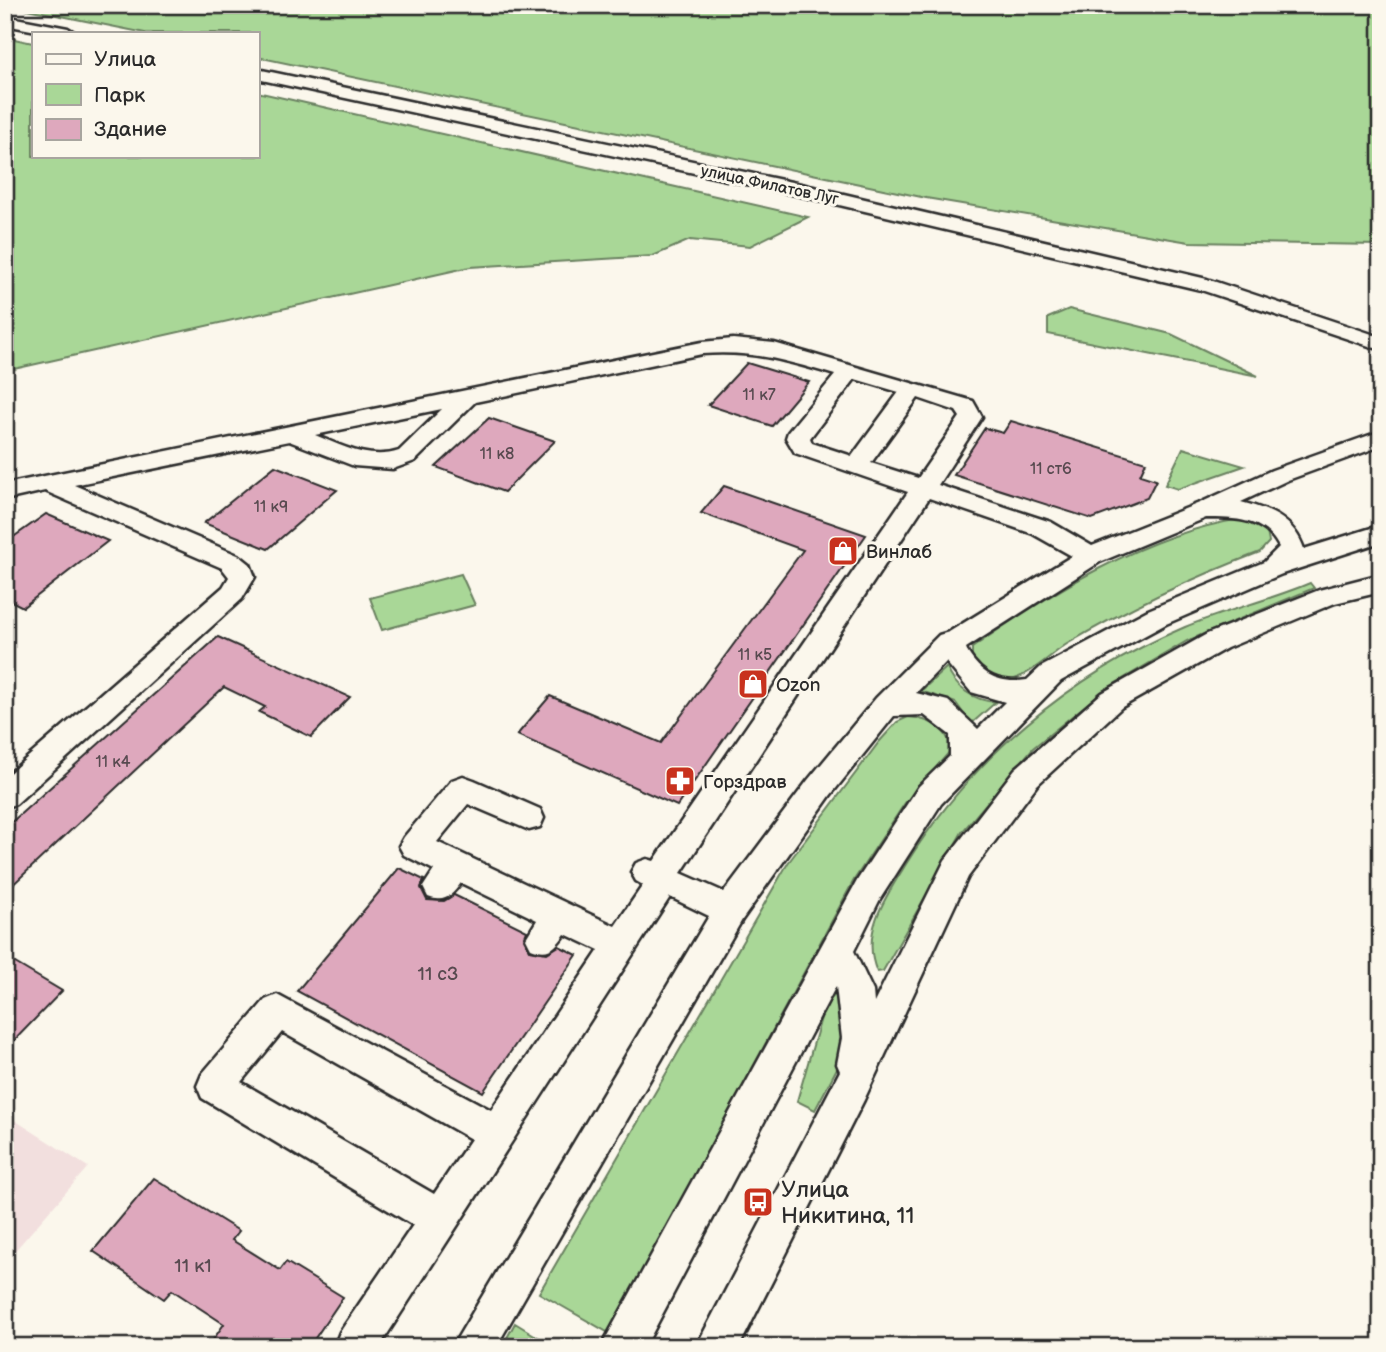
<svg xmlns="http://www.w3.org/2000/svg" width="1386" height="1352" font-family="'Balsamiq Sans',sans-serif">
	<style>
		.built { fill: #f2dfde }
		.green { fill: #a9d797; stroke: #6a8161; stroke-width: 2 }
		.building { fill: #dea8bd; stroke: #2b2b2b; stroke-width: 2 }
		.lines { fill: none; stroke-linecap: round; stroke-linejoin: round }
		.minor-casing { stroke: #2b2b2b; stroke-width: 5 }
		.minor { fill: #fbf7ec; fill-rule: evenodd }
		.labels { text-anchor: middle; stroke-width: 6; stroke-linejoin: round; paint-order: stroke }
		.far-street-label { font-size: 16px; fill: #2b2b2b; stroke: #fbf7ec }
		.number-label { font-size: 16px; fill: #584a50 }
		.poi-label { font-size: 19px; fill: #2b2b2b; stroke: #fbf7ec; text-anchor: start }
		.near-number-label { font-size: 19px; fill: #584a50 }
		.near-poi-label { font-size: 23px; fill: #2b2b2b; stroke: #fbf7ec; text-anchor: start }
	</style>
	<rect width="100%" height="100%" fill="#fbf7ec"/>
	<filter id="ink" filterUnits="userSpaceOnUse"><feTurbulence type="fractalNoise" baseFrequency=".0143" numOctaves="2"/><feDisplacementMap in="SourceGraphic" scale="14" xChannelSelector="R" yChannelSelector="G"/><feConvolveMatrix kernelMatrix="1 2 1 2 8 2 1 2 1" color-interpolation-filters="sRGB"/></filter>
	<g filter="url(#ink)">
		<!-- built -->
		<path class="built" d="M5 1114 88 1167 5 1262Z"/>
		<!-- green -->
		<path class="green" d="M7 5H1381V245L1189 242 926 198 257 57V33H145Z
			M5 37 33 43V156H257V92L808 217 750 246 690 240 653 256 470 267 5 371Z
			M1069 309 1171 334 1258 376 1048 334V318Z
			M1183 448 1244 466 1178 489 1165 485Z
			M1240 519 1267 532 1269 542 1260 552C1192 578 1129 607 1067 644 1053 653 1023 681 1008 680 993 680 982 668 972 659V648C1051 592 1143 535 1240 519Z
			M461 574 475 605 382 630 370 598Z
			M1310 583 1314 588 1187 641 1104 690 1033 748 962 832 883 971 877 972C860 933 886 896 906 864 972 758 1069 676 1185 627 1226 610 1270 600 1310 583Z
			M947 667C954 688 975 701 996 702L971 724 956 703 921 691Z
			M908 717C930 719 946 727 952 749L905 803 854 880 609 1333 539 1293 788 863 879 742 897 722Z
			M835 995 841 998 844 1055 815 1110 797 1101 825 1004Z
			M515 1323 554 1347H502Z"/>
		<!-- building -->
		<path class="building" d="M747 363 809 382 772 426 708 405Z
			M489 418 555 441 504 492 436 467Z
			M1011 421 1146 462 1140 475 1156 480 1147 498 1092 519 954 475 985 428 1003 433Z
			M275 466 337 490 268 549 204 523Z
			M724 486 866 535 677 806 517 735 550 696 661 743 803 550 701 513Z
			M46 514 108 541 23 607 5 598V543Z
			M218 637 350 697 311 737 259 712 265 707 224 687 5 892V828Z
			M399 868 424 880 421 888 427 900 444 901 454 895 527 931 524 939 530 950 547 953 559 946 577 955 483 1092 297 991Z
			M5 957 62 991 5 1050Z
			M154 1178 239 1231 232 1240 280 1270 286 1262 343 1297 309 1347H208L224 1324 172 1290 164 1299 93 1251Z"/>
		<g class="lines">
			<!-- minor casing -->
			<g class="minor-casing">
				<path id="minor" d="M5 16 68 28 76 33H47L5 25Z
					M257 69 801 184 1207 279 1381 337V350L1201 290 801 196 257 79Z
					M733 339 774 343 973 401 982 417 938 485 1051 522 1092 546 1202 502 1272 470 1381 431V446L1288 480 1241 502C1270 510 1294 519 1304 549L1381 525V542L1282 574 1166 624 1061 681 941 804 880 899 854 951 873 991 874 1003 945 860 1015 769 1102 693 1207 634 1319 590 1381 574V592L1335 603 1227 648 1122 707 1037 785 968 877 864 1100 739 1347H696L840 1071 837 1064 842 1038 836 986 645 1347H601L858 879 919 786 950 756V735L924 715 894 716 830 796 742 920 496 1347H452L709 916 670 897 379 1347H334L340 1332 413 1225 202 1098 197 1086 202 1074 265 1000 277 995 491 1110 599 950 565 934C555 948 549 955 531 948L526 938 537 920 461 883C451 896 445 903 428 897L423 887 434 870 404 855 399 846 404 837 452 780 463 776 474 780 540 809 544 818 540 827 529 830 468 804 437 842 615 926 643 885 636 881 631 872 636 863 647 859 654 861 908 492 795 453 786 438 788 432 835 375C787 361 752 350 702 354L475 402 415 461 393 469 354 466 289 441 74 485 240 556 250 564 255 577 242 599 16 804 5 807V777L223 587 229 577 222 568 45 491 5 500V484L702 342ZM855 379 899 392 852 456 812 443 810 438ZM918 398 956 411 960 417 918 478 871 463ZM442 409 399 451C370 461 342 446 315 435ZM929 498 1033 534 1072 556 949 632 939 635 876 698 808 780 724 892 681 873ZM1206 518C1235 518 1264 518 1279 547L1264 562 1148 610 1041 667 1027 680C1000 684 983 676 968 653L966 648 1100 562ZM946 662 971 692 1005 702 978 729 948 701 916 693ZM282 1032 471 1139 434 1194 241 1082Z"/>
			</g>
			<!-- minor -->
			<use href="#minor" class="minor"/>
		</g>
	</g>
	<!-- icons -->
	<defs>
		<g id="shop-square" transform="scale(1.575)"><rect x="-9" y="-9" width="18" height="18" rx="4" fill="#c8321e" stroke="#fbf7ec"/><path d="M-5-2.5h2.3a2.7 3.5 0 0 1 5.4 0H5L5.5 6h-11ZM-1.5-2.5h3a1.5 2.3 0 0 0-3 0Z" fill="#fff"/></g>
		<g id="pharmacy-square" transform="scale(1.575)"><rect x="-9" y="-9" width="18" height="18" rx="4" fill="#c8321e" stroke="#fbf7ec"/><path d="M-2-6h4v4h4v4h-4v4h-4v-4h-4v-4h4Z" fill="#fff"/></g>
		<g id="bus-square" transform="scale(1.575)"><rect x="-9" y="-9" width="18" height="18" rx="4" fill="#c8321e" stroke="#fbf7ec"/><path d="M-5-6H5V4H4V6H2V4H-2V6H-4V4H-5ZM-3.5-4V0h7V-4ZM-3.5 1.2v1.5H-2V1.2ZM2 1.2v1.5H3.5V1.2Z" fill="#fff"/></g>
	</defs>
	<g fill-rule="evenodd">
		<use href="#shop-square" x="843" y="551"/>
		<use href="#shop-square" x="753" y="684"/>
		<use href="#pharmacy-square" x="680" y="781"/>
		<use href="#bus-square" x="758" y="1202"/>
	</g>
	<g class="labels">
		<!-- far-street labels -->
		<g class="far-street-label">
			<text transform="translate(770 184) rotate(12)" y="6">улица Филатов Луг</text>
		</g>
		<!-- number labels -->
		<g class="number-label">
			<text x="759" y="400">11 к7</text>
			<text x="497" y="459">11 к8</text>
			<text x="1051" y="474">11 ст6</text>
			<text x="271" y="512">11 к9</text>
			<text x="755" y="660">11 к5</text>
			<text x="113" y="767">11 к4</text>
		</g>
		<!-- poi labels -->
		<g class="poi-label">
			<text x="866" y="558">Винлаб</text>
			<text x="776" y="691">Ozon</text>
			<text x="703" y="788">Горздрав</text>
		</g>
		<!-- near-number labels -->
		<g class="near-number-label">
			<text x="438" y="980">11 с3</text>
			<text x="193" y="1272">11 к1</text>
		</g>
		<!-- near-poi labels -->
		<g class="near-poi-label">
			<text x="781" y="1197">Улица<tspan x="781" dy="26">Никитина, 11</tspan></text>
		</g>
	</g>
	<!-- margin -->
	<rect width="1386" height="1352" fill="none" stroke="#fbf7ec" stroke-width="28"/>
	<rect x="14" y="14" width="1358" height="1324" fill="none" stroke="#2b2b2b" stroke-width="2.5" filter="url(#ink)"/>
	<!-- legend -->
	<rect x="32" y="32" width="228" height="126" fill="#fbf7ec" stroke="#a8a59f" stroke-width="2"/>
	<rect x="46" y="54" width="35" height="10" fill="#fbf7ec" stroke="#a8a59f" stroke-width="2"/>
	<text x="94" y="66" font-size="21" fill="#2b2b2b">Улица</text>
	<rect x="46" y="84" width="35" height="21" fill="#a9d797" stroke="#a8a59f" stroke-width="2"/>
	<text x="94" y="102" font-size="21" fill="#2b2b2b">Парк</text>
	<rect x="46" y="119" width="35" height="21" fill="#dea8bd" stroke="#a8a59f" stroke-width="2"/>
	<text x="94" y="136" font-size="21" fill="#2b2b2b">Здание</text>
</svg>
